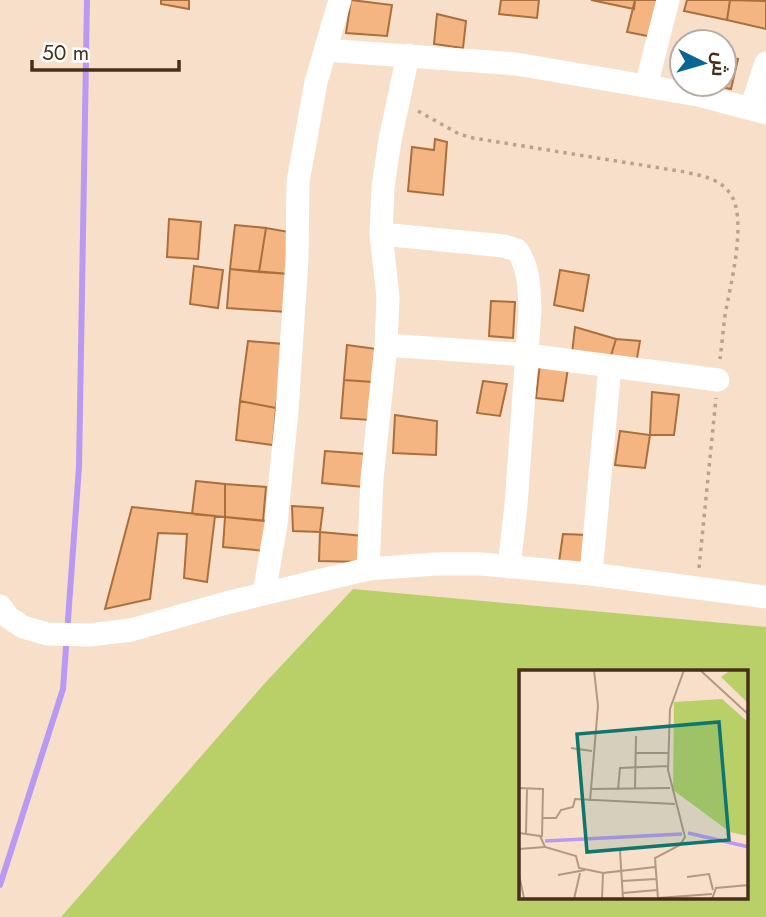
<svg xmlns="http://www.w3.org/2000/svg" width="766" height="917" font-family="Jost,Cairo,sans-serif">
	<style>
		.green { fill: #b8d067; fill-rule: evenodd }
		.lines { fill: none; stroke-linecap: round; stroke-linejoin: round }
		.stream { stroke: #b999f1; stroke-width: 6 }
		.building { fill: #f4b582; stroke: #a9703e; stroke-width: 2 }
		.path { stroke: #baa28d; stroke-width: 3.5; stroke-dasharray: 3.5 5; stroke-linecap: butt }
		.street { stroke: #fff; stroke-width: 23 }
		.inset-river { fill: none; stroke: #b999f1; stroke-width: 3.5 }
		.inset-road { fill: none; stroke: #b19984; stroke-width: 2 }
		.view { fill: #0f766e; fill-opacity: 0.15; stroke: #0f766e; stroke-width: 3.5 }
		.inset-edge { fill: none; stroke: #472f1a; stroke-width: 3.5 }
	</style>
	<rect width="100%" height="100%" fill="#f8dfca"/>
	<!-- green -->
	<path class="green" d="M353 589 766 627V917H61L265 683ZM521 672H747V898H521Z"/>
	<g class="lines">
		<!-- stream -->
		<path class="stream" d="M0 885 63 689 79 467 87 0"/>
	</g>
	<!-- building -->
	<path class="building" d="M161 0H189V9L161 4Z
		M351 0 392 5 387 36 346 33Z
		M501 0H539L537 18 499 14Z
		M591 0H635L634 9Z
		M635 0H660L653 37 627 32Z
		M687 0H730L727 20 684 11Z
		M730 0 766 1V29L727 20Z
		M437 14 466 21 463 48 434 44Z
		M724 56 738 59 731 89 704 84H724Z
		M435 139 447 142 443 195 408 191 412 147 434 150Z
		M169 219 201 222 198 259 167 257Z
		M235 225 266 228 259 272 230 269Z
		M266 228 289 232V274L259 272Z
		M194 266 223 270 218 308 190 304Z
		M230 269 289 274 287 312 227 308Z
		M560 270 589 275 583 311 554 305Z
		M491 301 515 302 513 338 489 336Z
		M575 327 616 339 609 362 572 354Z
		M616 339 640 341 636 364 609 362Z
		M248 341 284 344 276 408 240 401Z
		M347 345 377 349 373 382 344 380Z
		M540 364 568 368 563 401 536 398Z
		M344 380 373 382 371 420 341 418Z
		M483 381 507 384 500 416 477 413Z
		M652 392 679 395 674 435H650Z
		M240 401 276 408 273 445 236 440Z
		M395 415 437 421 436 455 393 453Z
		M620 431 650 435 645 468 615 465Z
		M325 451 367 454 364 487 322 483Z
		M196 481 225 484V517L192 514Z
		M225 484 266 487 263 521 225 517Z
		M292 506 323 508 320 532 293 531Z
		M132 507 215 516 207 582 184 578 187 534 158 533 150 599 105 609Z
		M225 517 269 521 266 551 223 547Z
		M320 532 364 536 361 562 319 561Z
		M563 534 588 535 584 564 559 562Z"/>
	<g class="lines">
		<!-- path -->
		<path class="path" d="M418 111 459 134 473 138 685 172C702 176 718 178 729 192 749 216 730 286 725 315 723 330 722 345 720 359
			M699 568 716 398"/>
		<!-- street -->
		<path class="street" d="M325 50 516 64 698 95 766 113
			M646 86 668 0
			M751 108 766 63
			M381 234 504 246 517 250C530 269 529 289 530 311L516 505 509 567
			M386 345 527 355 718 380
			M368 569 372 479 386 345 388 297 381 234 383 187 390 140 408 55
			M591 574 610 366
			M264 594 276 524 287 411 297 259 298 182 316 82 340 0
			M0 606 8 617 23 627 47 634 90 635 131 630 226 603 368 569 435 564H481L591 574 766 597"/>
	</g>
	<!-- overview -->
	<g transform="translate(519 670)">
		<rect width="229" height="229" fill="#f8dfca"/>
		<path d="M212 0H229V33L202 7ZM203 29 229 52V166L211 162 154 120 155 32Z" fill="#b8d067"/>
		<path class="inset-river" d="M169 163 230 177M26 171 163 164"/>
		<path class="inset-road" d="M181 0 230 45M52 78 73 81M116 83H149M0 118 24 119 23 167M116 118 117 66M71 119 151 118M99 120 101 98 149 96M71 131 79 36 75 0M24 148H37L42 140 54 137 56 129 156 134M0 163 21 166 26 177 57 186 60 198 84 203M7 163 8 119M0 179 26 177M101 181 104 229M0 205 5 228M39 205 66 200M168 207 190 204 194 220M103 211 137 209M104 223 138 220M139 228 193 224M55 229 61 203M83 229 84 203 136 197M139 229 136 188 161 175 166 167 149 100 151 39 165 0M193 229 197 218 230 215"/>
		<path class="view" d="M200 52 210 170 68 182 58 64Z"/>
		<rect width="229" height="229" class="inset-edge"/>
	</g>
	<!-- north arrow -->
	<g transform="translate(703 63) rotate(95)"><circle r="33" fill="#ffffff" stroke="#b5aca3" stroke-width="2"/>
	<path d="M0-5L12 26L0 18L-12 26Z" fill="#096595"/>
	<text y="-10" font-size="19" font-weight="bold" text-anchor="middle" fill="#472f1a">ش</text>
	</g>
	<!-- scale -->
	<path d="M32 60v10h147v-10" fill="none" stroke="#472f1a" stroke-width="3.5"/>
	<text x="42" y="60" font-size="21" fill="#472f1a" stroke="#ffffff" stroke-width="5" paint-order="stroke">50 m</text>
</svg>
